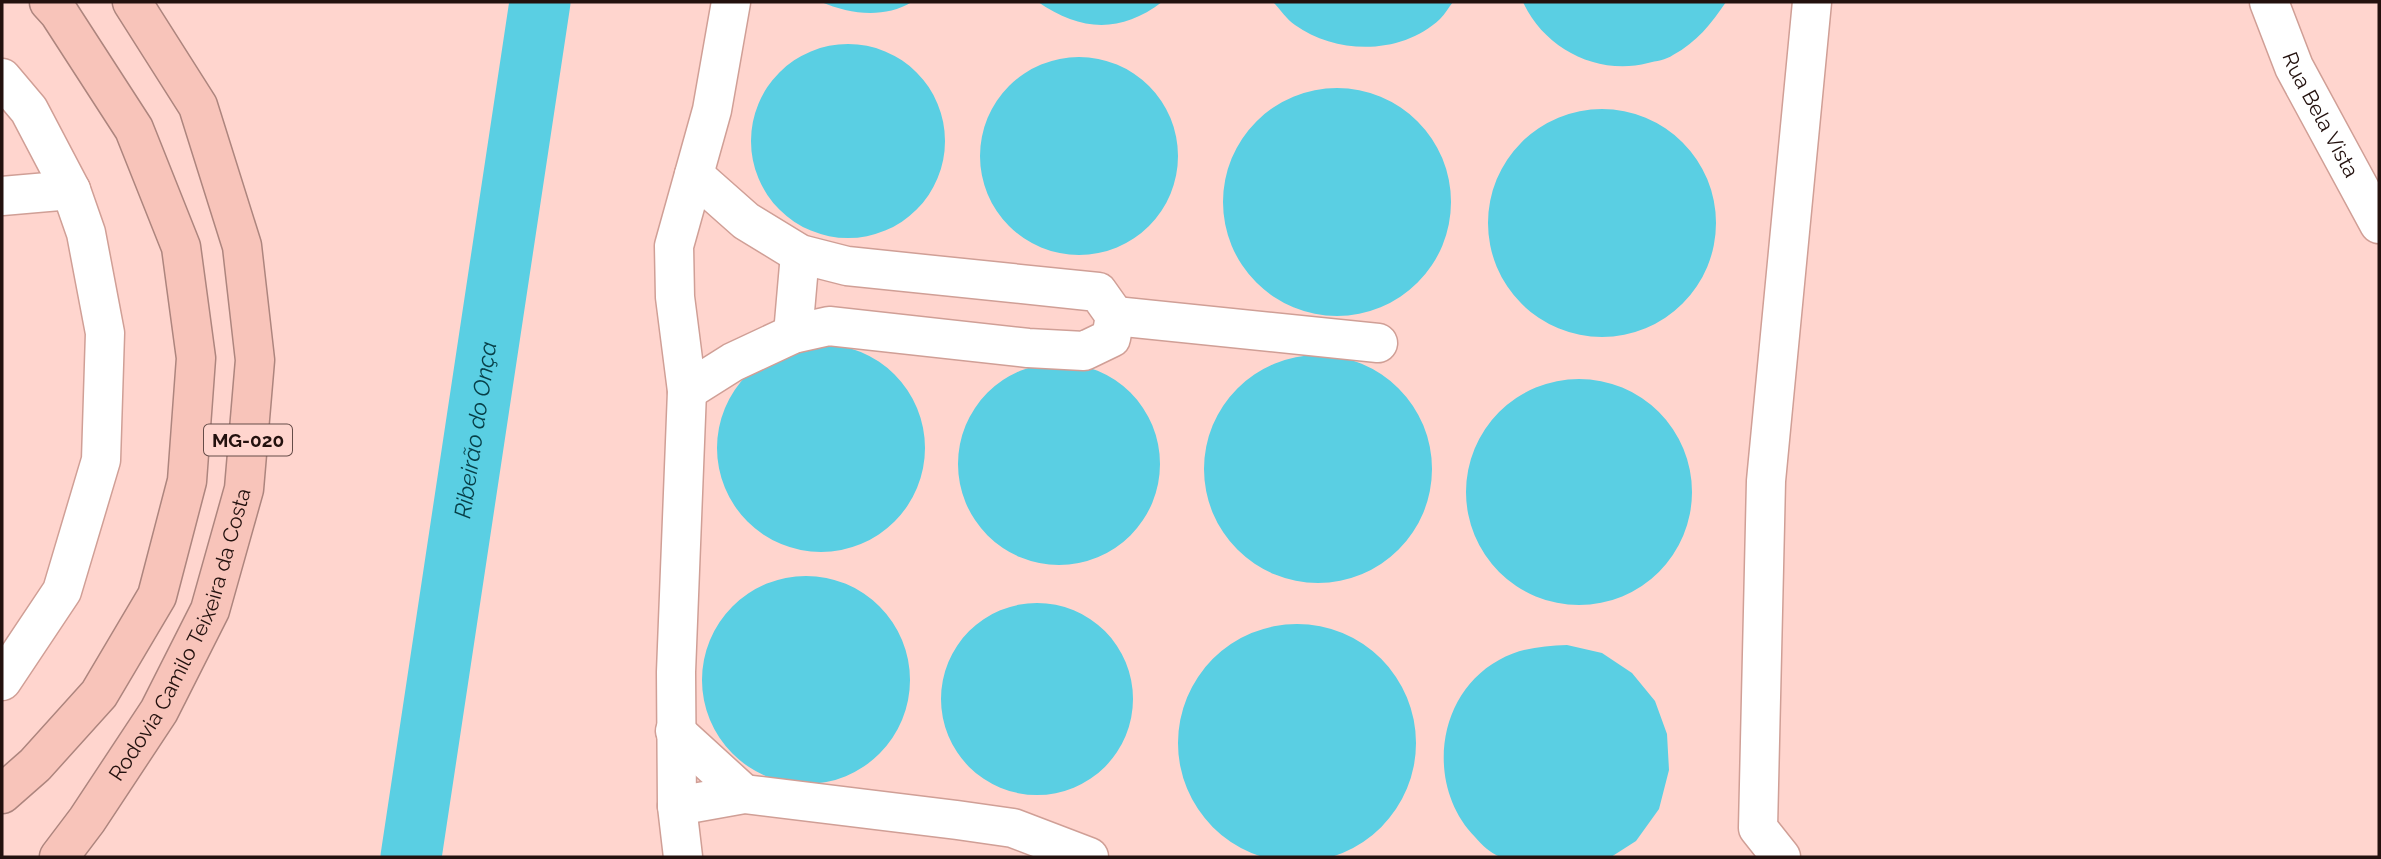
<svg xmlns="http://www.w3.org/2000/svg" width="2381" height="859" font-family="Raleway,sans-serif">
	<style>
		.water { fill: #5acfe3 }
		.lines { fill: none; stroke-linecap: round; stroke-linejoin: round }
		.river { stroke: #5acfe3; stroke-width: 61 }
		.minor-casing { stroke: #d09f96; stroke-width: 41 }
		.highway-casing { stroke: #ad857e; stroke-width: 41 }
		.minor { stroke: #fff; stroke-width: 38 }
		.highway { stroke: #f8c4ba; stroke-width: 38 }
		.labels { text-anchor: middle; stroke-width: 6; stroke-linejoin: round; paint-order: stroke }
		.shield { fill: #ffd5ce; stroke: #654c48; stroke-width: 2 }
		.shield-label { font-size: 19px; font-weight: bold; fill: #23110e }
		.street-label { font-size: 21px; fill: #23110e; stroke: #ffd5ce }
		.water-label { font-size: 23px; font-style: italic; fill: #073f48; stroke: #ffd5ce }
	</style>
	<rect width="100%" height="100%" fill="#ffd5ce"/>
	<!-- water -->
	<path class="water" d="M821 2H912C883 19 850 14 821 2Z
		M1038 2H1162C1120 34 1080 31 1038 2Z
		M1273 2H1453C1449 7 1445 14 1440 19 1402 55 1337 55 1295 25 1287 20 1280 9 1273 2Z
		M1523 2H1726C1711 24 1697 42 1673 55 1666 60 1656 61 1648 63 1597 76 1544 48 1523 2Z
		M751 141a97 97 0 1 1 194 0a97 97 0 1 1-194 0Z
		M980 156a99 99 0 1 1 198 0a99 99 0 1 1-198 0Z
		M1223 202a114 114 0 1 1 228 0a114 114 0 1 1-228 0Z
		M1488 223a114 114 0 1 1 228 0a114 114 0 1 1-228 0Z
		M717 448a104 104 0 1 1 208 0a104 104 0 1 1-208 0Z
		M1204 469a114 114 0 1 1 228 0a114 114 0 1 1-228 0Z
		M958 464a101 101 0 1 1 202 0a101 101 0 1 1-202 0Z
		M1466 492a113 113 0 1 1 226 0a113 113 0 1 1-226 0Z
		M702 680a104 104 0 1 1 208 0a104 104 0 1 1-208 0Z
		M941 699a96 96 0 1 1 192 0a96 96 0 1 1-192 0Z
		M1178 743a119 119 0 1 1 238 0a119 119 0 1 1-238 0Z
		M1567 645 1602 653 1632 673 1655 701 1667 734 1669 770 1659 809 1636 841 1611 857H1500C1489 852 1483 846 1475 837 1426 787 1435 695 1499 660 1520 648 1543 646 1567 645Z"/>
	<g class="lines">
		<!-- river -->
		<path class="river" id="s1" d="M411 857 540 2"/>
		<!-- minor casing -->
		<g class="minor-casing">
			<g id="minor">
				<path id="s2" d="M2269 2 2294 67 2379 224"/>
				<path d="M2 78 29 110 71 190 86 233 105 333 101 460 62 591 2 681"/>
				<path d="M2 196 71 190"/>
				<path d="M1115 316 1378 343"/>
				<path d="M793 334 800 254"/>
				<path d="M687 391 733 362 793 334 829 326 1028 348 1084 351 1111 338 1115 316 1098 292 847 266 800 254 746 221 694 175"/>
				<path d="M675 731 744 794"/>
				<path d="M677 806 744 794 957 820 1013 828 1089 857"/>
				<path d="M683 857 677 806 676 672 687 391 675 297 674 246 712 110 731 2"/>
				<path d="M1781 857 1758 828 1766 481 1812 2"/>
			</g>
		</g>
		<!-- highway casing -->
		<g class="highway-casing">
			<g id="highway">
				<path d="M2 794 35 765 99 694 157 596 187 481 196 358 181 247 134 129 59 13 49 2"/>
				<path id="s3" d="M59 857 87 820 159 711 210 610 244 489 255 360 242 246 198 106 132 2"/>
			</g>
		</g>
		<!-- minor -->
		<use href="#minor" class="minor"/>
		<!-- highway -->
		<use href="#highway" class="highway"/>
	</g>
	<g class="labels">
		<!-- shield labels -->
		<rect class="shield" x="204" y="424.5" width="88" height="31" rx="5"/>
		<g class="shield-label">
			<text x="248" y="447">MG-020</text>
		</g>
		<!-- street labels -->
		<g class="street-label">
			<text dy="7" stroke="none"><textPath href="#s2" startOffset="124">Rua Bela Vista</textPath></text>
			<text dy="7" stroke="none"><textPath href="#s3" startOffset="256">Rodovia Camilo Teixeira da Costa</textPath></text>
		</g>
		<!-- water labels -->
		<g class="water-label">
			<text dy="8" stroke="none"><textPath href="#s1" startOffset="432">Ribeirão do Onça</textPath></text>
		</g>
	</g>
	<!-- border -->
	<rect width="2381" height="859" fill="none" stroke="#23110e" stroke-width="7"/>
</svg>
